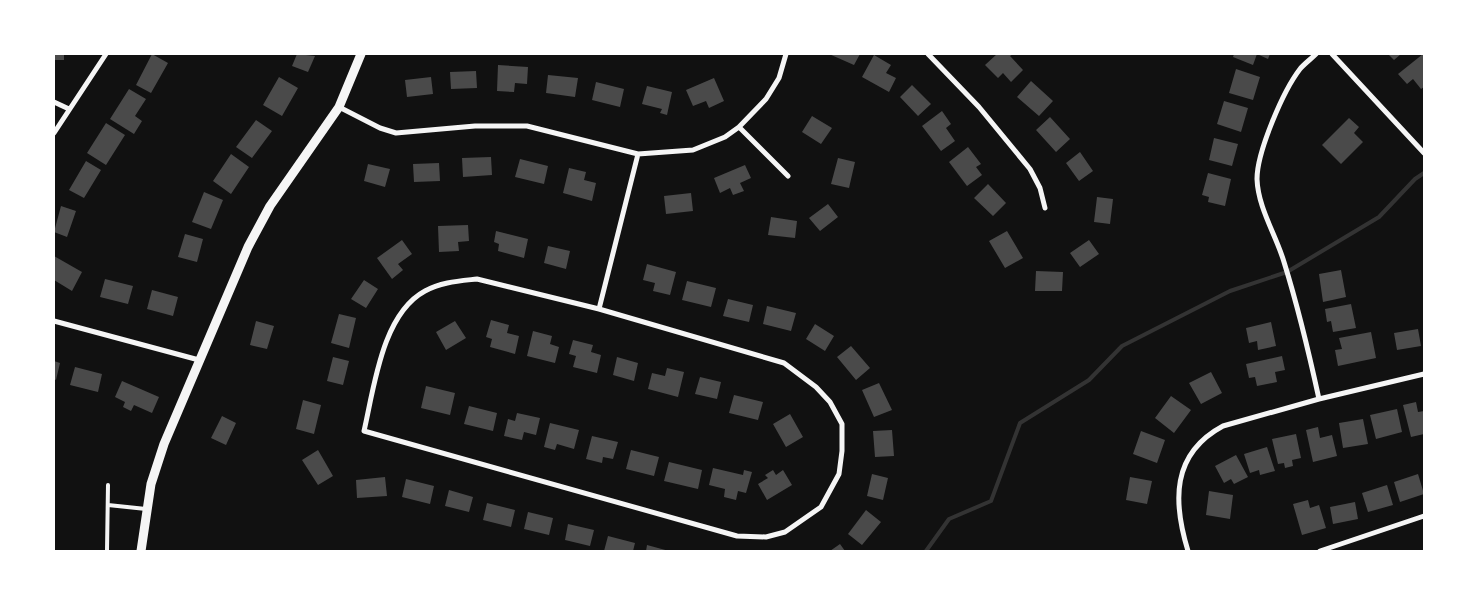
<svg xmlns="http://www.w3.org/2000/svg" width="1478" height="605" font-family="'Space Grotesk',sans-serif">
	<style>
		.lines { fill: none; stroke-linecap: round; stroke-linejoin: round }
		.stream { stroke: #333; stroke-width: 4 }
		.building { fill: #4a4a4a }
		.service { stroke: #f5f5f5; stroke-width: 4 }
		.minor { stroke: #f5f5f5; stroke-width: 5 }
		.tertiary { stroke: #f5f5f5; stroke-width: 9 }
	</style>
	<rect width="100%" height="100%" fill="#111"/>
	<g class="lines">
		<!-- stream -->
		<path class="stream" d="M926 551 949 519 991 501 1020 423 1089 380 1122 346 1230 291 1287 272 1379 217 1415 179 1424 173"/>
	</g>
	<!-- building -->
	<path class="building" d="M54 54H64V60H54Z
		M152 54 168 63 151 93 136 85Z
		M297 54 315 56 308 72 292 66Z
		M829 54H860L854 65Z
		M997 54H1013L1010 56 1023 70 1011 82 1003 73 998 78 985 65Z
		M1234 54H1270L1268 59 1257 54 1253 65 1233 57Z
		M1388 54H1401L1394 60Z
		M1423 54 1424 87 1421 89 1413 79 1407 84 1398 74Z
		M874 55 891 65 886 73 896 78 889 92 862 77Z
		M498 65 528 67 527 84 515 83 514 92 497 91Z
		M1236 69 1260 77 1253 100 1229 93Z
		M476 71 477 88 451 89 450 72Z
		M548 75 578 78 575 97 546 93Z
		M279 77 298 88 282 116 263 105Z
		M431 77 433 94 407 97 405 80Z
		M714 78 724 101 709 108 706 101 693 106 686 90Z
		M1031 81 1053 101 1039 116 1017 97Z
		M596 82 624 89 620 107 592 100Z
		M912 85 931 104 918 116 900 97Z
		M647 86 672 92 667 115 660 113 662 109 642 104Z
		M129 89 146 99 135 116 142 121 134 134 110 119Z
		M1224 101 1248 108 1241 132 1217 124Z
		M942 111 951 124 946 128 955 141 941 151 922 126Z
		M812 116 832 128 821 144 802 132Z
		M1050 117 1070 139 1056 152 1036 130Z
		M1349 118 1359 127 1354 133 1363 142 1341 164 1322 145Z
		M256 120 272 131 252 158 236 147Z
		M106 123 125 135 106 165 87 153Z
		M1214 138 1238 144 1232 166 1209 160Z
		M968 147 981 164 976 167 982 175 967 186 949 162Z
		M1080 152 1093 171 1079 181 1066 163Z
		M231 154 249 167 231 194 213 181Z
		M491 157 492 175 463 177 462 158Z
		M838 158 855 162 849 188 831 184Z
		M520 159 548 166 544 184 515 177Z
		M86 161 101 170 84 198 69 190Z
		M439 163 440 181 414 182 413 164Z
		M368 164 390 169 385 187 364 181Z
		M745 165 751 178 740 183 744 191 733 195 730 188 720 193 714 178Z
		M569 168 586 172 584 180 596 183 592 201 563 193Z
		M1208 173 1231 179 1225 206 1208 202 1209 197 1202 195Z
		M988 184 1006 203 993 216 974 198Z
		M204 192 223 200 211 229 192 222Z
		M691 193 693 211 666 214 664 196Z
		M1097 197 1113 199 1110 224 1094 222Z
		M828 204 838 217 820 231 809 218Z
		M61 206 76 211 67 237 54 232Z
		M771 217 797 221 795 238 768 235Z
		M468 225 469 241 458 242 459 251 439 252 438 226Z
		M496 231 528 239 524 258 498 251 499 244 494 242Z
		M1007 231 1023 258 1005 268 989 241Z
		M185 234 203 239 197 262 178 257Z
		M402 240 412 254 398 264 403 270 392 279 377 258Z
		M1089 240 1099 254 1080 267 1070 253Z
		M548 246 570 251 566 269 544 263Z
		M54 256 82 272 72 291 54 280Z
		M647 264 676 272 670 295 653 291 655 283 643 280Z
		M1341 270 1346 297 1323 302 1319 274Z
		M1036 271 1063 272 1062 291H1035Z
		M105 279 133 286 128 304 100 297Z
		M364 280 378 289 366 308 351 299Z
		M687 281 716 288 711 307 682 300Z
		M152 290 178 297 173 316 147 309Z
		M728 299 753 305 749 322 723 316Z
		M1351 304 1356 328 1333 332 1331 321 1327 322 1325 309Z
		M767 306 796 313 791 331 763 324Z
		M339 314 356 318 349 348 331 343Z
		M491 320 509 325 507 333 519 336 515 354 490 347 492 339 486 337Z
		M256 321 274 326 267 349 250 345Z
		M455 321 466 338 446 350 436 332Z
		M1271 322 1276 346 1258 350 1257 341 1249 343 1246 328Z
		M815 324 834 336 825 351 806 339Z
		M1418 329 1421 346 1397 350 1394 333Z
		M533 331 552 336 550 344 559 347 555 363 527 356Z
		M1371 332 1376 358 1338 366 1335 350 1342 349 1339 338Z
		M573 340 593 345 591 352 601 355 597 373 573 367 576 356 569 354Z
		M851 346 870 368 856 380 837 357Z
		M1282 356 1285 370 1275 372 1277 382 1257 386 1255 377 1249 378 1246 364Z
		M333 357 349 361 343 385 327 381Z
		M617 357 638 363 634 381 613 375Z
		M54 361 60 363 56 380 54 379Z
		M75 367 102 374 98 392 70 385Z
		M667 368 684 372 678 397 648 389 652 373 665 376Z
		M1211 372 1222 393 1201 404 1189 383Z
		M700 377 721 382 717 399 695 394Z
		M122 381 159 397 152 413 134 405 131 411 123 407 125 402 115 397Z
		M879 383 892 410 874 417 862 390Z
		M426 386 455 393 450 415 421 408Z
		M734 395 763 402 758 420 729 413Z
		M1171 396 1191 410 1174 433 1155 418Z
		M303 400 321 405 314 434 296 429Z
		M1416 402 1418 412 1424 411V434L1411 437 1403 405Z
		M469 406 497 413 493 431 464 424Z
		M1397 409 1402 432 1376 439 1370 415Z
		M517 413 540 418 536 435 524 432 522 440 504 436 508 419 515 421Z
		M790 414 803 437 786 447 773 424Z
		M222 416 236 423 226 445 211 438Z
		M1363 419 1368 444 1343 448 1339 423Z
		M550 423 579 430 574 449 557 444 555 450 544 447Z
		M1318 427 1320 438 1332 435 1337 456 1313 462 1306 430Z
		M892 430 894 456 875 457 873 431Z
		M1141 431 1165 440 1157 463 1133 454Z
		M1296 434 1301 458 1292 460 1293 466 1285 468 1284 463 1278 464 1272 439Z
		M592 436 618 442 613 459 603 457 602 463 586 459Z
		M1267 447 1275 471 1260 475 1259 470 1250 473 1244 454Z
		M318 450 333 476 318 485 302 460Z
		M631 450 659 457 654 476 626 469Z
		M1236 455 1248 477 1234 484 1231 479 1224 483 1215 466Z
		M669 462 702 470 698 489 664 481Z
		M713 468 743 475 744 470 752 472 746 493 738 491 736 500 724 497 725 489 709 485Z
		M773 470 776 475 783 470 792 485 767 500 758 484 768 478 765 475Z
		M872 474 888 478 883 500 867 496Z
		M1418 474 1424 494 1400 502 1394 482Z
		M385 477 387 496 357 498 356 480Z
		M1130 477 1152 481 1147 504 1126 500Z
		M406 479 434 486 430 504 402 497Z
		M1387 485 1393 505 1368 512 1362 493Z
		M449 490 473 497 469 512 445 506Z
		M1209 491 1233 495 1230 519 1206 515Z
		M1308 500 1310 508 1319 505 1326 528 1302 535 1293 504Z
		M1355 502 1358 519 1333 524 1330 507Z
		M487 503 515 510 511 527 483 520Z
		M866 510 881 522 862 545 848 534Z
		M528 512 553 518 549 535 524 529Z
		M568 524 594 530 590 546 565 540Z
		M608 536 635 543 633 551H604Z
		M840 544 845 551H830Z
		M647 545 669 551H646Z"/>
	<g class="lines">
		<!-- service -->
		<path class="service" d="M108 505 146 509
			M107 551 108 485"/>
		<!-- minor -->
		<path class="minor" d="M928 54 979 107 1030 169 1040 188 1045 208
			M1316 54C1311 59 1304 64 1300 69 1283 91 1257 152 1257 179 1258 208 1276 235 1284 262 1298 307 1309 353 1319 399L1424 374
			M1332 54 1424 153
			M54 102 69 109
			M339 107 380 128 396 133 475 126H527L638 154 693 150 725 137 739 127 766 99 779 78 786 54
			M739 127 788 176
			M54 133 106 54
			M477 279 599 309 784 363 816 387 830 402 842 424V451L839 474 821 507 785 532 766 537 737 536 364 431C374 388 382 314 425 291 441 282 459 281 477 279Z
			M599 309 638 154
			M54 321 199 360
			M1188 551C1173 502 1171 454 1223 426L1319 399
			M1320 551 1424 516"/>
		<!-- tertiary -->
		<path class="tertiary" d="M141 551 151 484 164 444 248 247 270 206 339 107 361 54"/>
	</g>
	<!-- border -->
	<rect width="1478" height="605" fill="none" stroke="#ffffff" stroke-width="110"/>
</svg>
